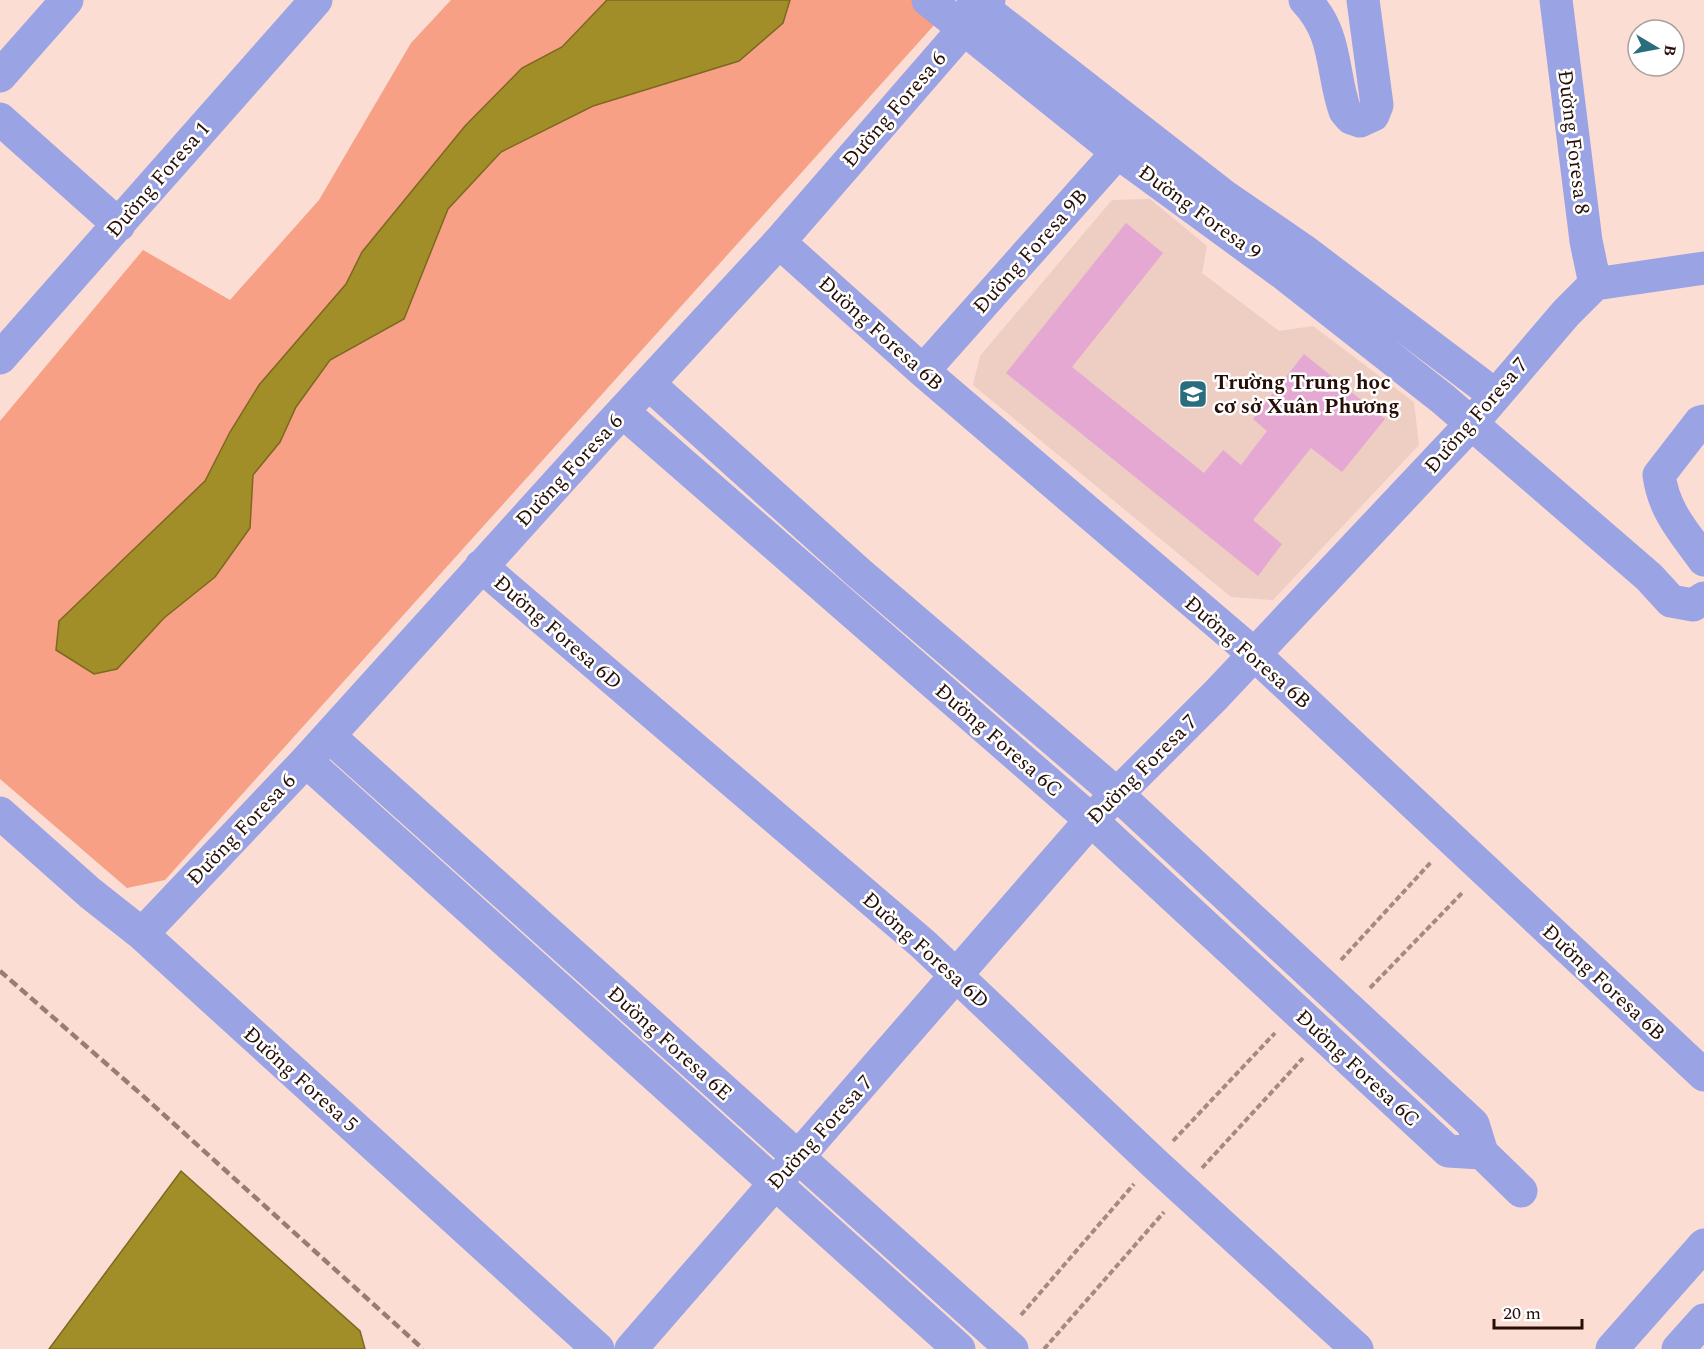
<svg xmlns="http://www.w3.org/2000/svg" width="1704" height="1349" font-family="Spectral,serif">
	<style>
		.built { fill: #eecdc3 }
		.green { fill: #f7a085 }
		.water { fill: #a28e29; stroke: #7d681f; stroke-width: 1.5 }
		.building { fill: #e4a8d3 }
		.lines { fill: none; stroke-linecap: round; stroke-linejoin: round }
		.path { stroke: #a68a82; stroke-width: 4; stroke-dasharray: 6 3; stroke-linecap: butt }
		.minor { stroke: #9aa3e4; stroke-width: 33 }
		.rail { stroke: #997d75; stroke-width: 4.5; stroke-dasharray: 9 4.5; stroke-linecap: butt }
		.labels { text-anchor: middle; stroke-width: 5; stroke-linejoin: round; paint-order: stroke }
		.street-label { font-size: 21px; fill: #270e07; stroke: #fff }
		.poi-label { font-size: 21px; font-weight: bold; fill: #270e07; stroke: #fff; text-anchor: start }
	</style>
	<rect width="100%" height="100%" fill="#fbddd4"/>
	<!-- built -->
	<path class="built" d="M1150 199 1207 246 1202 273 1279 331 1313 326 1414 402 1419 445 1273 600 1231 597 973 385 980 356 1112 200Z"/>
	<!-- green -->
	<path class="green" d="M451 0H928L945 13 165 880 127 888 0 779V421L143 250 230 300 319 200 411 43Z"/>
	<!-- water -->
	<path class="water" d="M607 0H790L783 23 739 61 593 106 501 152 448 209 404 319 330 360 296 407 280 442 253 475 250 528 215 577 164 618 117 669 94 674 56 650 59 621 205 481 230 432 259 385 346 284 362 252 465 126 522 68 562 47Z
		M181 1171 360 1331 365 1349H49Z"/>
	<!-- building -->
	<path class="building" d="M1126 223 1163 253 1072 367 1204 473 1223 450 1241 465 1267 431 1253 419 1304 354 1385 419 1342 472 1311 448 1253 520 1282 544 1258 576 1006 373Z"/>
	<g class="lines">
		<!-- path -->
		<path class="path" d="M1341 960 1432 861
			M1370 988 1463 892
			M1173 1141 1275 1033
			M1202 1168 1303 1058
			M1021 1315 1134 1184
			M1044 1349 1164 1212"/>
		<!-- minor -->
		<path class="minor" d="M928 0 1117 152 1284 274 1443 399 1649 577 1671 601 1693 605 1704 598
			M973 0 1223 195 1303 250 1495 395
			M1305 0C1338 34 1331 71 1345 111L1351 118 1360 121 1373 115 1377 105 1363 0
			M1556 0 1586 241 1595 284
			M0 76 67 0
			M0 119 119 225
			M779 242 923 371 1254 654 1704 1075
			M0 358 316 0
			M923 371 1132 136
			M649 384 859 573 1117 794 1473 1124 1482 1153 1521 1191
			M623 412 1091 820 1448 1151 1482 1153
			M1704 421 1700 422 1659 475C1664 511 1683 531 1704 560
			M481 566 923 944 1153 1162 1357 1349
			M329 736 1012 1349
			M306 761 959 1349
			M0 813 90 893 142 934 598 1349
			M142 934 306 761 598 438 779 242 989 0
			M631 1349 1091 820 1216 695 1472 423 1566 313 1595 284 1704 268
			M1612 1349 1704 1245
			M1678 1349 1704 1320"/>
		<!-- rail -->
		<path class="rail" d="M0 971 142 1095 423 1349"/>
	</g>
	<!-- icons -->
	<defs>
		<g id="school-square" transform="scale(1.5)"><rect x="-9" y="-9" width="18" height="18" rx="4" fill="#2a6d7e" stroke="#fff"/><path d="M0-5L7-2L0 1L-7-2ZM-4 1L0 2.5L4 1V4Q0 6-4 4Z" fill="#fff"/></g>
	</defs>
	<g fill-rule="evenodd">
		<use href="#school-square" x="1193" y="394"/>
	</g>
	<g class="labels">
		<!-- street labels -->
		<g class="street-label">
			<text transform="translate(894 109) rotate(-49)" y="7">Đường Foresa 6</text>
			<text transform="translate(1574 142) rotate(83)" y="7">Đường Foresa 8</text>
			<text transform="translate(158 179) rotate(-49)" y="7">Đường Foresa 1</text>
			<text transform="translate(1200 212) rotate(36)" y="7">Đường Foresa 9</text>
			<text transform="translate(1030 251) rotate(-48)" y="7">Đường Foresa 9B</text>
			<text transform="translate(881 333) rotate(42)" y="7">Đường Foresa 6B</text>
			<text transform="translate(1476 415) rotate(-49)" y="7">Đường Foresa 7</text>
			<text transform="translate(569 470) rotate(-47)" y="7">Đường Foresa 6</text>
			<text transform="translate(558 632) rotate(41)" y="7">Đường Foresa 6D</text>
			<text transform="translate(1248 652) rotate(41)" y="7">Đường Foresa 6B</text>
			<text transform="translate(999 740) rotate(41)" y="7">Đường Foresa 6C</text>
			<text transform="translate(1142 769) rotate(-45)" y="7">Đường Foresa 7</text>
			<text transform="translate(241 829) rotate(-46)" y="7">Đường Foresa 6</text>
			<text transform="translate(926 950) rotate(42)" y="7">Đường Foresa 6D</text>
			<text transform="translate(1604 982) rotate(43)" y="7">Đường Foresa 6B</text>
			<text transform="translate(670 1043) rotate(42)" y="7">Đường Foresa 6E</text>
			<text transform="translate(1358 1068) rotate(43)" y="7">Đường Foresa 6C</text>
			<text transform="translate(301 1079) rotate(42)" y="7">Đường Foresa 5</text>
			<text transform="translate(820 1132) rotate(-48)" y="7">Đường Foresa 7</text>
		</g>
		<!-- poi labels -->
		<g class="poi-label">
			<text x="1214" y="389">Trường Trung học<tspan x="1214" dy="24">cơ sở Xuân Phương</tspan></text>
		</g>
	</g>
	<!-- north arrow -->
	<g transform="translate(1656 48) rotate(100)"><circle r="28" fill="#ffffff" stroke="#a99f9c" stroke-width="1.5"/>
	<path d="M0-4.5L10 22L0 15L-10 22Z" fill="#2a6d7e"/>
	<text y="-9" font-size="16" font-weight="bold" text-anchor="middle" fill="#270e07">B</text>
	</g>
	<!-- scale -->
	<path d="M1494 1319v9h88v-9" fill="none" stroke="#270e07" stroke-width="3"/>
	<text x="1503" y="1319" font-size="18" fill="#270e07" stroke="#ffffff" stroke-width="4.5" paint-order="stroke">20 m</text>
</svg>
